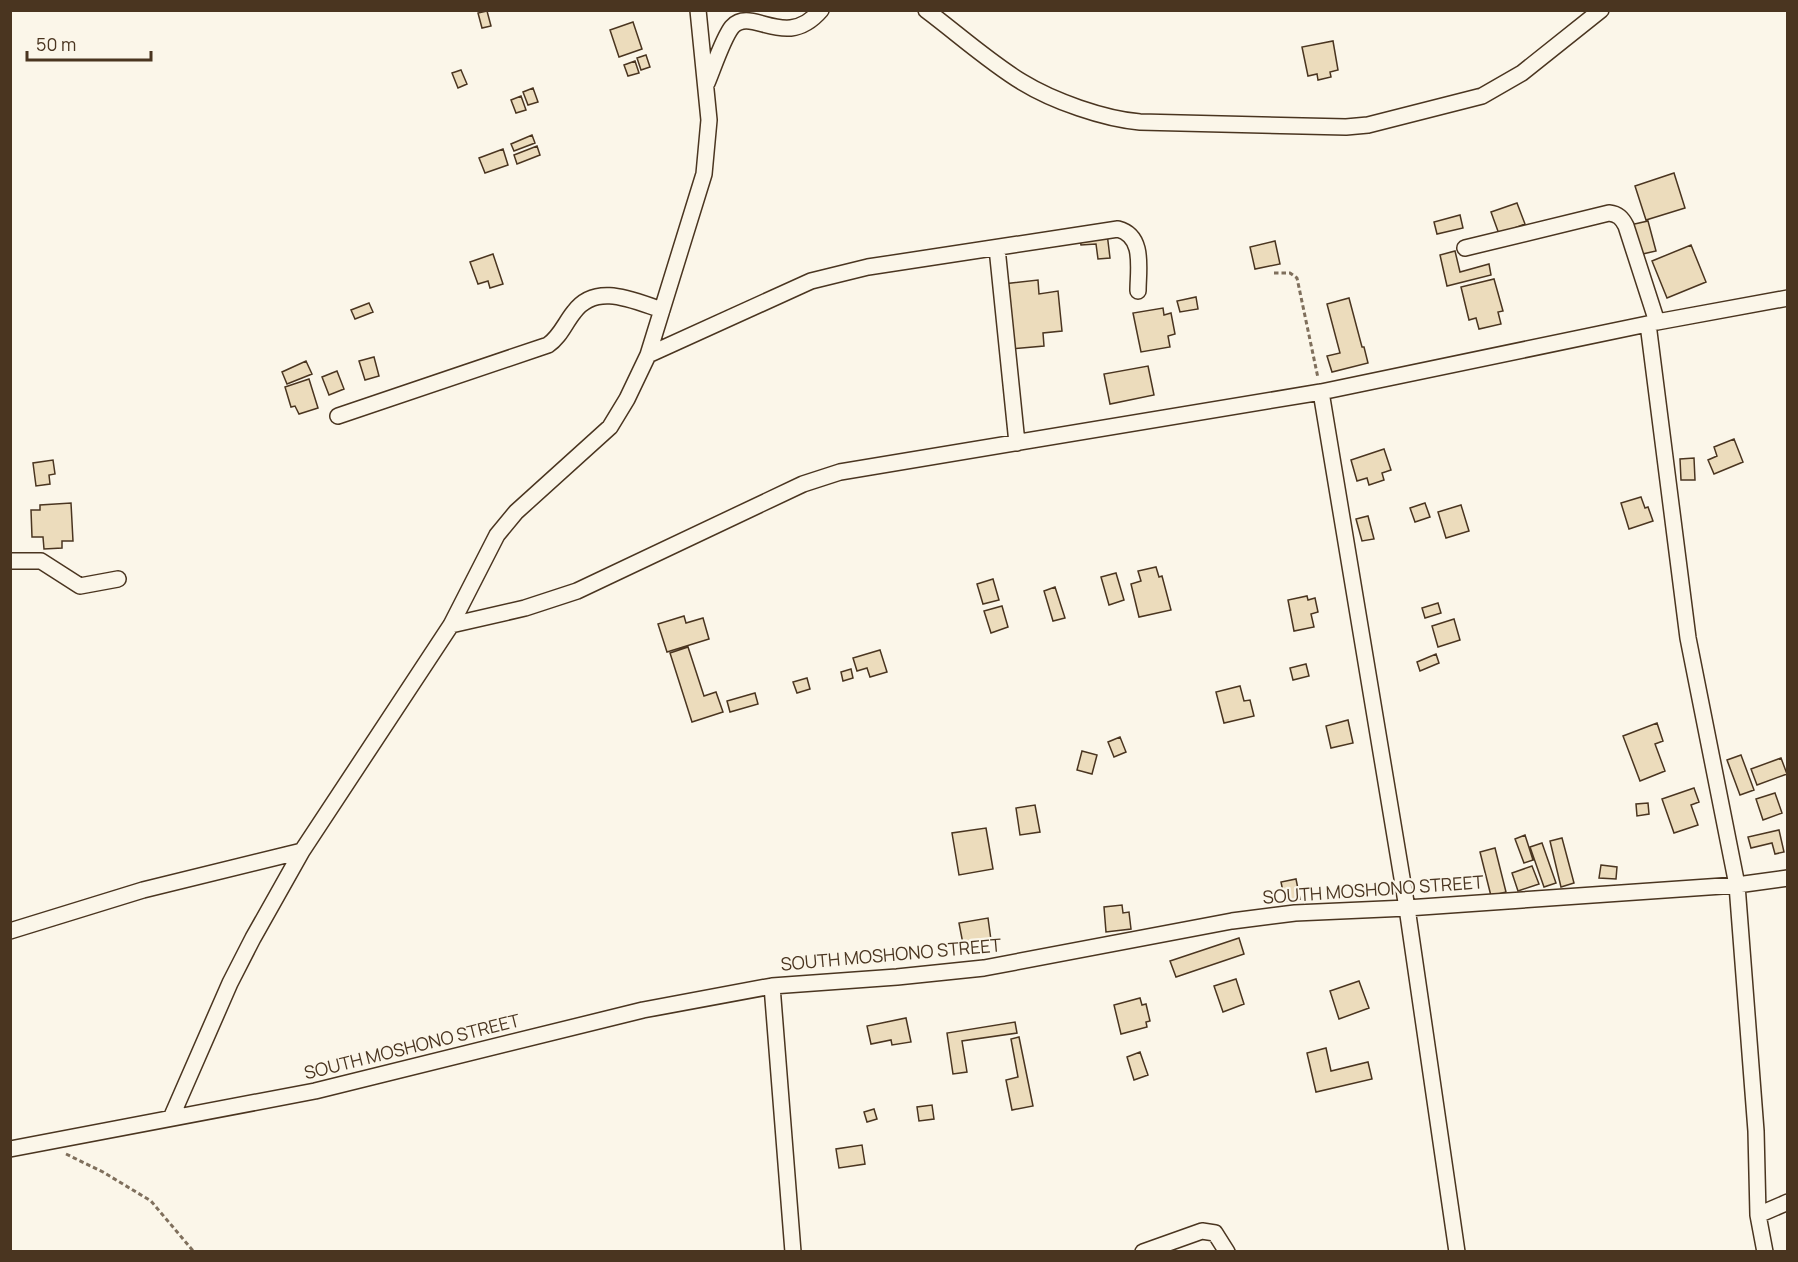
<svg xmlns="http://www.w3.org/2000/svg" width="1798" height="1262" font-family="Manrope,sans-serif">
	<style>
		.building { fill: #ecdcbc; stroke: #4a3520; stroke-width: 1.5 }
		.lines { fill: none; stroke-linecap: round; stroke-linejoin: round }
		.street-casing { stroke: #4a3520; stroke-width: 18 }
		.path { stroke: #7f6f5c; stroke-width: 3; stroke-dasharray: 4.5 3; stroke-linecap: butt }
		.street { stroke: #fbf6e9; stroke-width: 15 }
		.labels { text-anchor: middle; stroke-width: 4.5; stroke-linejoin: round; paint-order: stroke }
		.street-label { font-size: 18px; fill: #4a3520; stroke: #fbf6e9 }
	</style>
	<rect width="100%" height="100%" fill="#fbf6e9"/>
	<!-- building -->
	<path class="building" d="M487 11 491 26 482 28 478 13Z
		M633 22 642 49 619 57 610 30Z
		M1333 41 1338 70 1330 72 1331 77 1318 80 1317 74 1308 76 1302 47Z
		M646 55 650 67 641 70 637 58Z
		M635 61 639 73 628 76 624 65Z
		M461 70 467 84 458 88 452 73Z
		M533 88 538 102 528 105 523 92Z
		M521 96 526 110 516 113 511 100Z
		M532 135 535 143 514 151 511 144Z
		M537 146 540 155 517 164 514 155Z
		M503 149 508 165 485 173 479 158Z
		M1674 173 1685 208 1646 220 1635 186Z
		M1517 203 1525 224 1499 234 1491 212Z
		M1460 215 1463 228 1437 234 1434 222Z
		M1648 221 1656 251 1638 255 1630 225Z
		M1107 233 1110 258 1098 259 1096 244 1081 245 1079 236Z
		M1275 241 1280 264 1255 269 1250 247Z
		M1691 245 1706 282 1667 298 1652 261Z
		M1455 251 1460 272 1489 264 1491 275 1447 286 1440 255Z
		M493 254 503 284 490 288 488 281 478 284 470 262Z
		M1494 279 1503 311 1498 312 1501 324 1479 329 1476 318 1469 320 1461 287Z
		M1038 280 1039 294 1058 291 1062 331 1043 333 1044 346 1010 349 1003 284Z
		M1196 297 1198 309 1180 312 1177 301Z
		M1349 298 1362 347H1364L1368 363 1332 372 1327 356 1340 353 1327 304Z
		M369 303 373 312 355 319 351 310Z
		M1163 308 1164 315 1171 313 1175 334 1168 336 1170 347 1141 352 1133 313Z
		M374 357 379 376 365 380 359 361Z
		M306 361 312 374 287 384 282 372Z
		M1148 366 1154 395 1110 404 1104 374Z
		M337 371 344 389 329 395 322 377Z
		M309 379 318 408 299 414 295 406 291 407 285 387Z
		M1734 439 1743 462 1714 474 1708 460 1717 456 1714 447Z
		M1384 449 1391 470 1382 473 1384 480 1369 485 1367 478 1357 481 1351 460Z
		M1694 458 1695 480H1681L1680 459Z
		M53 460 55 474 49 475 50 484 36 486 33 463Z
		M1641 497 1645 508 1648 507 1653 521 1629 529 1621 503Z
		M71 503 73 541H62V548L44 549 43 537H32L31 510H40V505Z
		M1425 503 1430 517 1415 522 1410 508Z
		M1461 505 1469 531 1446 538 1438 512Z
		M1368 516 1374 539 1362 541 1356 519Z
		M1156 567 1159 577 1162 576 1171 610 1139 617 1131 584 1141 581 1138 571Z
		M1116 573 1124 600 1109 605 1101 577Z
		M993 579 999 600 983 604 977 584Z
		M1055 587 1065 618 1053 621 1044 591Z
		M1307 596 1308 600 1315 598 1318 612 1311 614 1314 627 1294 631 1288 600Z
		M1438 603 1441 613 1425 618 1422 608Z
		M1002 606 1008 627 991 633 984 611Z
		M684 616 686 623 703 618 709 639 667 652 658 624Z
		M1454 619 1460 640 1438 647 1432 626Z
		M688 647 704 696 716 692 723 712 692 722 670 653Z
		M880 650 887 672 870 677 867 668 857 671 853 658Z
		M1436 654 1439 663 1420 671 1417 662Z
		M1306 664 1309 676 1293 680 1290 668Z
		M851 669 853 678 843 681 841 672Z
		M807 678 810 689 797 693 793 682Z
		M1240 686 1244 701 1250 700 1254 716 1224 723 1216 692Z
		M755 693 758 704 730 712 727 701Z
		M1348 720 1353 743 1331 748 1326 726Z
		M1657 723 1663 741 1655 744 1665 771 1640 781 1623 736Z
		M1120 737 1126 752 1114 757 1108 742Z
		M1082 751 1097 755 1092 774 1077 770Z
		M1741 755 1754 790 1740 795 1727 760Z
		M1781 758 1787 774 1757 785 1751 769Z
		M1694 788 1699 802 1691 805 1698 825 1674 833 1662 799Z
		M1775 793 1782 813 1763 820 1756 799Z
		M1648 803 1649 814 1637 816 1636 804Z
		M1035 805 1040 832 1020 835 1016 808Z
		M986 828 993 869 959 875 952 833Z
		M1779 830 1784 852 1775 854 1772 843 1751 848 1748 837Z
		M1525 835 1533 860 1524 863 1515 839Z
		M1562 838 1574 883 1561 887 1550 841Z
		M1542 843 1556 883 1544 887 1530 847Z
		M1495 848 1506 892 1491 896 1480 852Z
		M1601 865 1617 867 1616 879 1599 878Z
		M1532 866 1539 884 1518 891 1512 873Z
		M1296 879 1300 899 1285 901 1281 882Z
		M1122 905 1123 913 1129 912 1131 929 1106 932 1104 907Z
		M988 918 991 940 963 944 959 923Z
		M1239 938 1244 954 1176 977 1170 961Z
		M1236 979 1244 1004 1223 1012 1214 986Z
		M1359 981 1369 1008 1339 1019 1330 991Z
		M1140 998 1142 1005 1146 1004 1150 1021 1146 1022 1147 1027 1121 1034 1114 1005Z
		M906 1018 911 1042 892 1045 891 1040 871 1044 867 1026Z
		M1015 1022 1017 1033 962 1041 967 1072 953 1074 947 1033Z
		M1019 1037 1033 1106 1012 1110 1006 1080 1018 1077 1011 1039Z
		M1326 1048 1331 1071 1368 1062 1372 1079 1316 1092 1307 1053Z
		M1140 1052 1148 1075 1134 1080 1127 1057Z
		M932 1105 934 1119 919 1121 917 1107Z
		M874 1109 877 1119 867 1122 864 1112Z
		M862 1145 865 1164 839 1168 836 1149Z"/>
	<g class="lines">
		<!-- street casing -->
		<g class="street-casing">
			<path id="street" d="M926 10C958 34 989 62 1022 82 1053 101 1104 119 1140 122L1346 127 1368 125 1482 96 1522 73 1601 10
				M707 83C713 69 723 38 732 27 752 5 785 52 821 10
				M997 248 1017 443
				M1465 248 1609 213C1618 214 1622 218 1626 226L1657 322
				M1648 324 1688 638 1737 885 1756 1131 1758 1215 1765 1252
				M648 355 811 281 868 267 1118 229C1145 236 1138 269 1138 291
				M1321 392 1407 908 1457 1252
				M338 416 548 345C560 337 565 323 574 312 596 282 634 301 662 310
				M10 561H41L80 586 118 579
				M451 625 525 608 577 591 803 484 840 472 1321 392 1657 322 1788 298
				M10 931 143 890 302 851
				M772 986 793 1252
				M171 1118 230 983 253 938 302 851 451 625 497 535 516 512 610 427 627 399 648 355 704 174 709 120 698 10
				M10 1149 315 1091 643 1010 772 986 897 977 984 968 1232 921 1295 913 1407 908 1737 885 1788 878
				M1758 1215 1788 1202
				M1143 1252 1202 1231 1215 1233 1227 1252"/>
		</g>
		<!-- path -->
		<path class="path" d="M1274 273H1290L1297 278 1318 378
			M66 1154 103 1172 151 1201 194 1252"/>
		<!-- street -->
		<use href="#street" class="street"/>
	</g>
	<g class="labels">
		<!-- street labels -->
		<g class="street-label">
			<text transform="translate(1373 890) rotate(-4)" y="6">SOUTH MOSHONO STREET</text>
			<text transform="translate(891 955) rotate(-5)" y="6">SOUTH MOSHONO STREET</text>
			<text transform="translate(412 1047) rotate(-14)" y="6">SOUTH MOSHONO STREET</text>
		</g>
	</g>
	<!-- border -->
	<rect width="1798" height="1262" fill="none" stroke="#4a3520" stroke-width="24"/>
	<!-- scale -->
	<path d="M27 51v9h124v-9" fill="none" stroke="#4a3520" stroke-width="3"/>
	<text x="36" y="51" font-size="18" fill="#4a3520" stroke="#fbf6e9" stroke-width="4.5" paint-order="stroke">50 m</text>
</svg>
